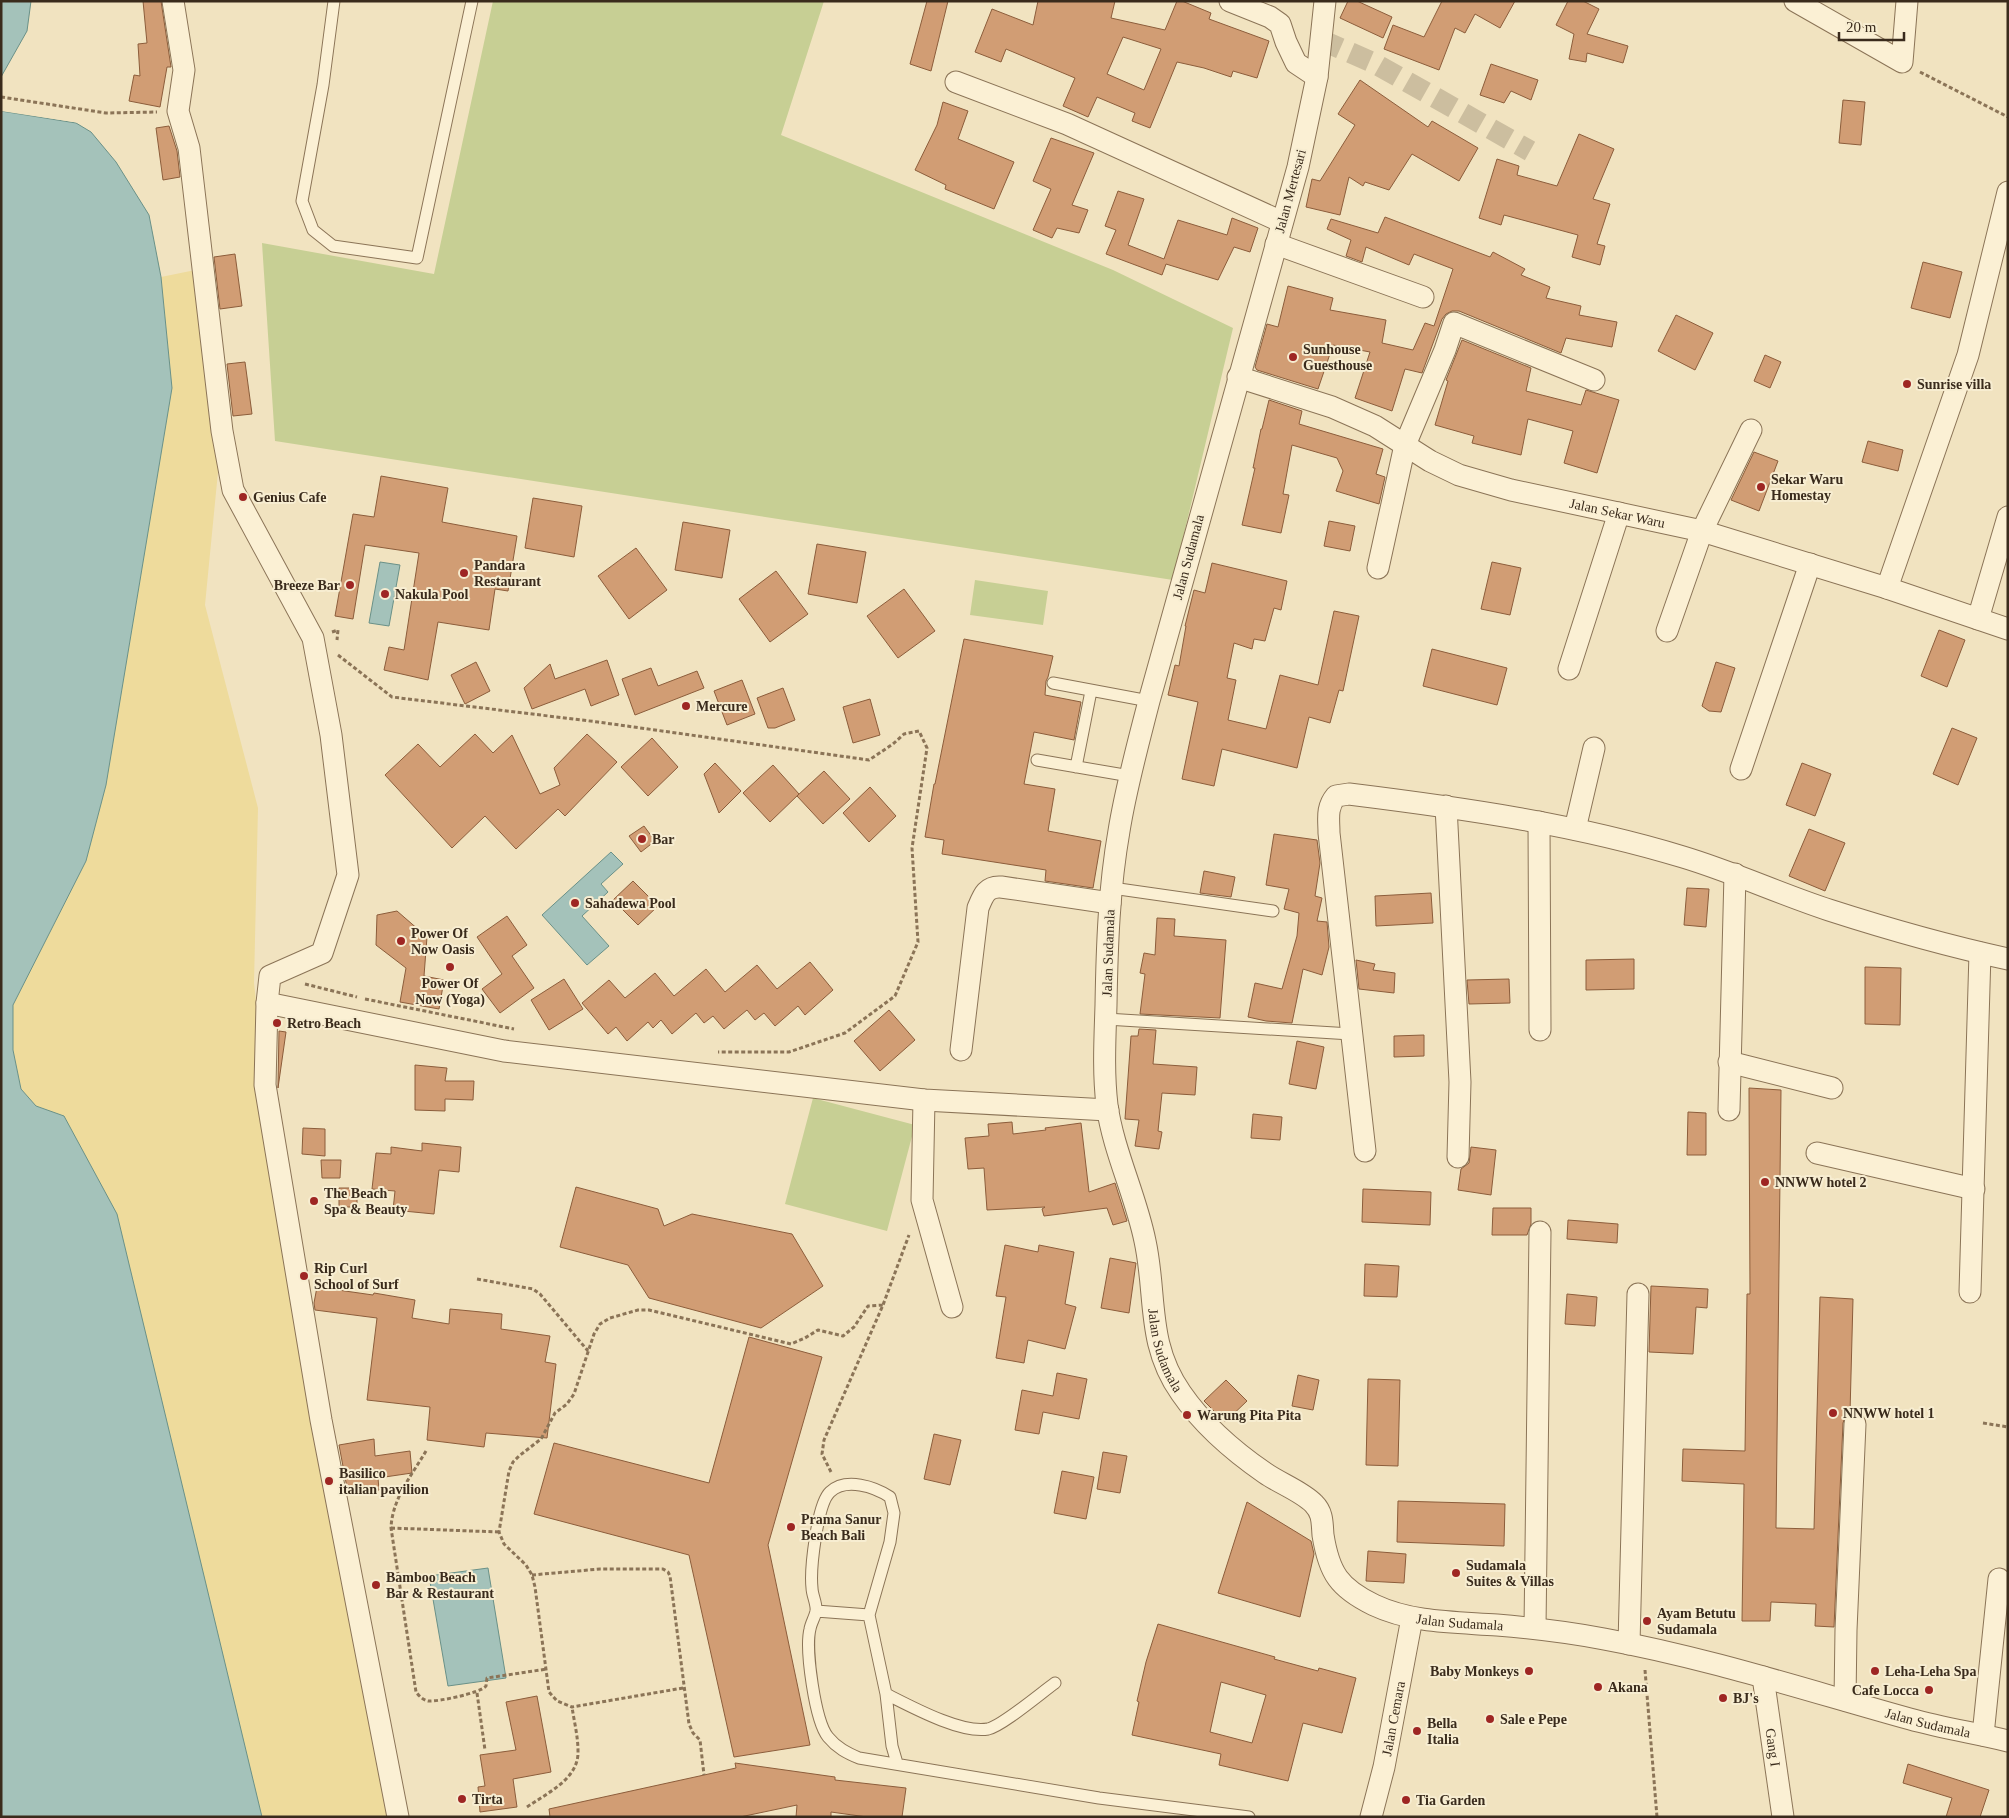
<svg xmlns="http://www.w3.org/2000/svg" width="2009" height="1818" font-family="Georgia,serif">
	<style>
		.green { fill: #c7cf94 }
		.sand { fill: #eedb9c }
		.water { fill: #a4c2ba; stroke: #6a9188 }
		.pier { fill: #f1e3c0 }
		.building { fill: #d19d74; stroke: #8c5d3b; fill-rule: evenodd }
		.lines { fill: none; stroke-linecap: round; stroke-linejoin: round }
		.street-tunnel { stroke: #ccbe9f; stroke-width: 21; stroke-dasharray: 21 11; stroke-linecap: butt }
		.lane-casing { stroke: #8b7457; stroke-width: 13 }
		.street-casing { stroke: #8b7457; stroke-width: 23 }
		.path { stroke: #8b7457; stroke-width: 3; stroke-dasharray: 4 2.5; stroke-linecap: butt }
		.lane { stroke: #fbf0d4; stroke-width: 11 }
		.street { stroke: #fbf0d4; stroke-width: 21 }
		.poi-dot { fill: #9e2623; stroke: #f7edd1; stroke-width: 2 }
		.labels { text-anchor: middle; stroke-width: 4; stroke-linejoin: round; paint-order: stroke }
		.street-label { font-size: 14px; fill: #3a2b1c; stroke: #f7edd1 }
		.poi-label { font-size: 14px; font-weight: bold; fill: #3a2b1c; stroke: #f7edd1; text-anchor: start }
	</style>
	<rect width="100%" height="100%" fill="#f1e3c0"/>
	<!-- green -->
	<path class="green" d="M493 1H824L781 135 1113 270 1233 328 1173 580 275 441 262 243 434 274Z
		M975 580 1048 591 1043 625 970 615Z
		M813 1098 915 1125 887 1231 785 1204Z"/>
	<!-- sand -->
	<path class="sand" d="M210 267 222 431 205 605 258 808 254 983 265 1085 398 1817H262L64 1117 36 1106 21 1089 13 1050V1005L86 861 106 785 172 388 161 277Z"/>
	<!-- water -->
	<path class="water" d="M1 1H31L27 31 1 77Z
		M1 111 76 123 91 132 116 162 149 215 161 277 172 388 106 785 86 861 13 1005V1050L21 1089 36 1106 64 1116 117 1214 262 1817H1Z
		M380 562 400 565 389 626 369 623Z
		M611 852 623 864 601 884 608 892 582 916 609 946 587 965 542 915Z
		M488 1568 506 1678 448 1686 429 1576Z"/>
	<!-- pier -->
	<path class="pier" d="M1 108 76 121 80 123 1 111Z"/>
	<!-- building -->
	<path class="building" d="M143 1H161L171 67H167L160 107 129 101 134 75 140 76 138 44 147 43Z
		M927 1H948L931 71 910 64Z
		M1038 1H1115L1111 18 1165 30 1177 1H1182L1211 13 1209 19 1269 41 1257 78 1233 71 1231 77 1204 68 1177 62 1150 128 1132 121 1135 113 1097 97 1088 117 1063 106 1075 78 1006 49 1001 62 975 52 992 9 1033 25ZM1123 37 1161 49 1144 90 1107 74Z
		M1348 1H1357L1392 17 1383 38 1340 18Z
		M1442 1H1515L1500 28 1475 14 1465 33 1455 28 1439 70 1384 49 1393 25 1424 37Z
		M1568 1H1583L1599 9 1587 34 1628 46 1623 63 1587 53 1586 62 1569 59 1574 34 1556 25Z
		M1491 64 1538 80 1531 100 1511 91 1504 103 1480 95Z
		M1360 80 1428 127 1432 121 1478 148 1459 181 1412 154 1389 190 1365 182 1363 186 1349 177 1340 215 1306 207 1312 179 1320 181 1355 125 1338 114Z
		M1843 100 1865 102 1861 145 1839 143Z
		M943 102 968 111 958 139 1014 162 994 209 945 189 946 185 915 170 937 125Z
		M169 126 177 151 180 177 163 180 156 128Z
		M1579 134 1614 149 1593 199 1610 204 1597 244 1605 246 1600 265 1572 257 1578 235 1504 215 1501 225 1479 218 1497 159 1519 166 1517 175 1557 186Z
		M1051 138 1094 153 1072 205 1088 210 1079 233 1057 228 1052 238 1033 230 1051 189 1033 181Z
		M1118 191 1144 199 1128 245 1164 259 1178 220 1227 235 1232 218 1258 228 1250 252 1234 247 1218 280 1166 264 1162 275 1106 254 1116 230 1105 226Z
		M1385 217 1490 257 1493 252 1525 269 1521 275 1550 287 1546 298 1581 306 1579 315 1617 322 1612 347 1566 338 1561 353 1459 311H1452L1446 314 1442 319 1422 373 1405 369 1392 411 1355 398 1370 352 1333 345 1318 389 1257 370 1255 367 1267 324 1278 327 1288 286 1333 298 1330 310 1386 320 1382 343 1413 350 1425 323 1434 326 1453 269 1414 254 1409 265 1366 247 1362 262 1346 256 1351 240 1327 229 1331 219 1378 233Z
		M235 254 242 306 220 309 214 257Z
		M1923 262 1962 272 1950 318 1911 308Z
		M1676 315 1713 333 1695 370 1658 351Z
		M1462 340 1531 368 1526 391 1581 405 1586 390 1619 400 1597 473 1564 463 1573 431 1528 419 1521 455 1472 443 1474 436 1435 425 1448 381 1446 380Z
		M1765 355 1781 362 1770 388 1754 381Z
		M245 362 252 414 233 416 227 364Z
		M1269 400 1302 411 1299 424 1383 449 1376 474 1385 477 1379 504 1336 491 1343 471 1337 458 1292 445 1283 494 1289 495 1281 533 1242 525 1255 468H1253L1261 429H1262Z
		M1868 441 1903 450 1898 471 1862 462Z
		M1754 452 1778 461 1759 511 1731 500Z
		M381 476 448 488 442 522 517 536 508 591 495 589 489 630 438 622 428 680 384 670 389 647 404 650 419 553 365 545 353 619 335 616 353 514 374 517Z
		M533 498 582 506 574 557 525 548Z
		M1329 521 1355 526 1350 551 1324 546Z
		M683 522 730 530 722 578 675 570Z
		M817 544 866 552 857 603 808 594Z
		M636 548 667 590 629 619 598 576Z
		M1492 562 1521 568 1510 615 1481 609Z
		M1212 563 1287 581 1281 610 1274 608 1265 641 1254 639 1252 649 1234 643 1227 678 1236 680 1228 720 1266 729 1280 675 1318 685 1334 611 1359 616 1343 691 1339 690 1330 723 1309 717 1297 768 1222 749 1214 786 1182 779 1198 702 1168 695 1175 665 1179 666 1186 626H1185L1194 590 1205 593Z
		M776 571 808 614 770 642 739 599Z
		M904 589 935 631 898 658 867 616Z
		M1939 630 1965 640 1947 687 1921 676Z
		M964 639 1053 656 1048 677 1046 681 1045 695 1081 702 1074 740 1034 732 1024 784 1055 789 1048 831 1101 841 1093 888 1045 881 1046 870 942 854 944 840 925 837 934 784H935Z
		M1432 649 1507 668 1497 705 1423 686Z
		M607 660 619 695 591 706 585 689 532 709 524 688 550 664 555 679Z
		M476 662 490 691 465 704 451 675Z
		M1716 662 1735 668 1721 712 1709 711 1702 706Z
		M651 668 658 686 697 671 704 688 635 715 622 679Z
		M742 680 755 714 727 725 714 691Z
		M783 688 795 720 775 728H768L757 698Z
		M870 699 880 735 853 743 843 707Z
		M1952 728 1977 738 1958 785 1933 774Z
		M475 734 493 753 512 735 540 794 560 785 554 768 587 734 617 762 565 816 558 809 516 849 485 816 452 848 385 775 418 744 440 767Z
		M652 738 678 767 648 796 621 767Z
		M715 763 741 791 719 813 704 774Z
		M1802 763 1831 774 1815 816 1786 805Z
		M773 765 799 794 770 822 743 793Z
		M824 771 850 799 823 824 797 796Z
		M870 787 896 816 869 842 843 813Z
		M644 826 655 841 641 852 629 836Z
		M1809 829 1845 843 1825 891 1789 876Z
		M1274 834 1317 840 1320 863 1315 896 1322 898 1317 921 1327 922 1329 947 1322 975 1303 969 1292 1023 1266 1021 1248 1017 1255 983 1282 989 1297 936 1299 913 1284 909 1289 889 1266 885Z
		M1204 871 1235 877 1231 897 1200 893Z
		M633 881 658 906 638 925 613 900Z
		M1687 888 1709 889 1706 927 1684 925Z
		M1431 893 1433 923 1376 926 1375 896Z
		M397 911 427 937 424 976 444 980 439 1009 400 1002 406 968 376 945 377 915Z
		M507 916 527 945 512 956 534 988 500 1013 482 989 502 974 477 937Z
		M1157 918 1175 919 1174 936 1226 940 1220 1018 1140 1014 1145 974 1140 973 1144 953 1155 955Z
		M1634 959V989L1586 990V960Z
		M1356 960 1375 964 1373 970 1395 973 1394 993 1359 989Z
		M810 962 833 990 805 1015 798 1006 775 1026 764 1013 755 1020 747 1010 724 1029 713 1016 704 1023 696 1013 672 1034 661 1020 653 1028 648 1022 627 1041 616 1027 608 1034 582 1003 609 980 625 998 655 973 674 996 706 969 725 992 757 965 777 989Z
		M1865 967 1901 968 1900 1025 1865 1024Z
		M564 979 583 1009 549 1030 531 1000Z
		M1509 979 1510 1003 1469 1004 1467 980Z
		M889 1010 915 1040 880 1071 854 1041Z
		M1139 1029 1156 1030 1153 1064 1197 1067 1195 1095 1162 1093 1158 1131 1162 1132 1159 1149 1135 1146 1139 1120 1125 1119 1131 1036H1138Z
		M279 1031 286 1032 278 1088V1084Z
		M1424 1035V1056L1394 1057V1036Z
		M1297 1041 1324 1047 1316 1089 1289 1084Z
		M415 1065 447 1068 445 1081H474L473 1100 445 1099V1111L415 1110Z
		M1749 1088 1781 1090 1776 1528 1814 1529 1820 1297 1853 1299 1850 1413 1845 1417 1843 1423 1834 1627 1815 1626 1816 1604 1771 1602 1770 1621H1742L1744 1484 1682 1481 1683 1449 1745 1451 1747 1294H1750Z
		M1688 1112 1706 1113V1155H1687Z
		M1253 1114 1282 1117 1280 1140 1251 1138Z
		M1012 1122 1013 1134 1046 1130 1045 1128 1081 1123 1089 1192 1115 1183 1127 1221 1113 1225 1107 1208 1044 1216 1042 1209 1045 1207 987 1210 984 1168 968 1169 965 1138 989 1136 988 1124Z
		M303 1128 325 1129V1156L302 1154Z
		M422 1143 461 1147 459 1172 439 1170 434 1214 393 1210 395 1191 372 1189 376 1153 391 1154V1147L422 1151Z
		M1471 1147 1496 1150 1491 1195 1458 1190 1461 1169 1469 1163Z
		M321 1160H341L340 1178H322Z
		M576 1187 658 1209 664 1226 692 1214 792 1234 823 1286 761 1328 649 1298 628 1265 560 1247Z
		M339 1188H357V1207H339Z
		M1363 1189 1431 1192 1430 1225 1362 1222Z
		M1493 1208H1531V1224L1527 1235H1492Z
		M1568 1220 1618 1224 1617 1243 1567 1239Z
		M1005 1245 1038 1252 1039 1245 1074 1252 1065 1304 1076 1307 1065 1349 1028 1340 1024 1363 996 1358 1006 1297 996 1296Z
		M1110 1258 1136 1263 1129 1313 1101 1308Z
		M1365 1264 1399 1266 1397 1297 1364 1296Z
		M1651 1286 1708 1289 1707 1308 1696 1307 1693 1354 1649 1352Z
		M317 1287 373 1295 374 1293 415 1300 412 1318 449 1324 450 1309 502 1314 501 1329 550 1336 545 1362 556 1364 547 1438 486 1433 484 1447 427 1440 430 1407 367 1400 377 1318 315 1310 314 1303Z
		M1567 1294 1597 1297 1595 1326 1565 1324Z
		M749 1337 822 1357 768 1545 810 1745 734 1757 689 1555 534 1514 554 1443 709 1483Z
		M1057 1373 1087 1379 1079 1419 1043 1412 1039 1434 1015 1430 1022 1390 1053 1396Z
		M1298 1375 1319 1380 1313 1410 1292 1406Z
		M1368 1379 1400 1380 1398 1466 1366 1465Z
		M1226 1380 1247 1401 1225 1422 1204 1401Z
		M934 1434 961 1440 950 1485 924 1479Z
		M374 1439 375 1456 410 1451 412 1473 378 1478 379 1490 348 1493 339 1445Z
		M1103 1452 1127 1456 1120 1493 1097 1489Z
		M1062 1471 1094 1477 1086 1519 1054 1513Z
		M1398 1501 1505 1504 1504 1546 1397 1542Z
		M1247 1502 1311 1541 1314 1554 1300 1617 1218 1593Z
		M1368 1551 1406 1554 1404 1583 1366 1581Z
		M1158 1624 1275 1657 1274 1659 1318 1671 1319 1668 1356 1678 1342 1733 1303 1723 1288 1781 1219 1765 1221 1754 1132 1735 1139 1702 1137 1701 1146 1662ZM1221 1682 1266 1695 1252 1743 1210 1732Z
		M537 1696 551 1772 513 1779 517 1807 480 1812 478 1787 485 1786 480 1755 516 1750 506 1702Z
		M735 1763 835 1777V1780L906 1788 902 1817H867L831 1812V1817H796L797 1805 740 1817H550L549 1809 736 1768Z
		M1908 1764 1989 1790 1980 1817H1946L1952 1798 1903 1783Z"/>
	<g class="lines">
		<!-- street-tunnel -->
		<path class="street-tunnel" d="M1321 40 1374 63 1530 151"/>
		<!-- lane casing -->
		<g class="lane-casing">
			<path id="lane" d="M334 1 323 85 302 201 313 230 333 246 417 258 472 1
				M1053 683 1149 701
				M1037 760 1130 776
				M1076 767 1091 691
				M1112 888 1273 911
				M1106 1019 1351 1034
				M816 1611 869 1615
				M886 1694C910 1706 961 1734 988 1729 1002 1726 1041 1693 1055 1683
				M897 1763 892 1746 886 1694 869 1615 890 1542 894 1513 890 1497C875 1487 846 1477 830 1492 817 1504 810 1570 812 1588 812 1595 817 1604 816 1611 815 1617 811 1623 810 1629 805 1649 815 1721 828 1737 837 1748 847 1753 859 1758L1099 1798 1249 1817"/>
		</g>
		<!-- street casing -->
		<g class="street-casing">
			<g id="street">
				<path d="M173 1 184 70 178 111 189 148 222 431 233 490 313 638 331 735 348 875 322 953 270 976 267 1003 265 1085 321 1420 398 1817"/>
				<path d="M1230 1 1270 17 1280 24 1286 42 1296 63 1317 77"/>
				<path id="s1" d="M1325 1 1317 77 1298 167 1149 701C1138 744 1126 787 1119 831 1109 888 1107 946 1106 1005 1105 1038 1103 1071 1107 1105 1113 1150 1136 1196 1145 1241 1157 1296 1146 1343 1181 1393 1203 1425 1233 1451 1265 1473 1279 1483 1303 1492 1314 1504 1323 1513 1322 1523 1323 1535 1329 1573 1339 1588 1374 1605 1412 1623 1455 1622 1497 1625 1533 1628 1568 1632 1604 1639 1708 1658 1809 1691 1910 1719 1942 1728 1975 1733 2008 1741"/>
				<path d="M1795 1 1902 62 1907 1"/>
				<path d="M956 82 1067 124 1282 222"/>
				<path d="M1276 244 1423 297"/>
				<path id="s2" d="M1238 377 1332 407 1375 426 1430 461 1459 475 1511 490 1702 531 1887 588 2008 629"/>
				<path d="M1378 568 1405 445 1445 350 1454 323 1594 380"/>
				<path d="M1887 588 1968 355 2008 192"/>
				<path d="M1978 619 2008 517"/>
				<path d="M1667 631 1702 531 1751 430"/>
				<path d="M1569 669 1619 513"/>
				<path d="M1741 769 1810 564"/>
				<path d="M1446 806 1460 1082 1458 1157"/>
				<path d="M1539 822 1540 1030"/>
				<path d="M1575 829 1594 748"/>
				<path d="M267 1003 504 1051 924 1100 1108 1110"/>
				<path d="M961 1050 978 908C983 896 986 886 1001 887L1110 903"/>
				<path d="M1729 1062 1832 1088"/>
				<path d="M924 1100 922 1200 952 1307"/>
				<path d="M1729 1110 1735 874"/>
				<path d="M1365 1151 1329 833C1329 819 1326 808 1336 796L1349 794C1462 808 1575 824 1683 857 1733 872 1780 894 1829 910 1888 929 1948 946 2008 959"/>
				<path d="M1817 1153 1974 1189"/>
				<path d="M1970 1292 1980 953"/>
				<path d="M1535 1628 1540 1232"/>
				<path d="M1629 1644 1638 1294"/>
				<path id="s3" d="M1763 1677 1783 1817"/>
				<path d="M1845 1700 1846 1630 1855 1424"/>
				<path d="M1983 1735 1999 1579"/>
				<path id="s4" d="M1371 1817 1384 1767 1412 1618"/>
			</g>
		</g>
		<!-- path -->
		<path class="path" d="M1920 72 2008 117
			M1 97 106 113 157 112
			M332 632 338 630 337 640
			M338 655 392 697 598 722 869 760 893 744 904 734 919 731 927 748 912 848 918 942 895 996 845 1033 789 1052H718
			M305 984 357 997
			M365 999 514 1029
			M477 1279 533 1289 540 1294 588 1351
			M1983 1423 2008 1427
			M426 1451C412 1475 392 1499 391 1528L416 1692C419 1696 423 1700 428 1701 437 1702 481 1693 486 1686L487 1678 547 1669
			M831 1472 822 1454 824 1440 883 1305 909 1235
			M391 1528 499 1532
			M532 1575 600 1569H663L668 1572 670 1576 689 1724 693 1733 700 1740 704 1775
			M1645 1670 1657 1817
			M683 1688 572 1707 557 1701 549 1692 535 1587 532 1575 526 1565 504 1544 499 1532 509 1471 513 1462 519 1456 541 1439 555 1413 567 1404 574 1394 594 1334 600 1324 610 1318 638 1310H649L791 1344 805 1338 818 1330 843 1336 854 1327 868 1306 883 1305
			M477 1693 485 1750
			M527 1807C547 1793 579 1779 578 1751 578 1736 574 1721 572 1707"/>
		<!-- lane -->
		<use href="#lane" class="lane"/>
		<!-- street -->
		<use href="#street" class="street"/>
	</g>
	<!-- markers -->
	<g class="poi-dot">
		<circle cx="1293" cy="357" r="5"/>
		<circle cx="1907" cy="384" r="5"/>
		<circle cx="1761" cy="487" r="5"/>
		<circle cx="243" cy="497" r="5"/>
		<circle cx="464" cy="573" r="5"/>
		<circle cx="350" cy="585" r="5"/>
		<circle cx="385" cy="594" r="5"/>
		<circle cx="686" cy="706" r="5"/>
		<circle cx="642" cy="839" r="5"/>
		<circle cx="575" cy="903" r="5"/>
		<circle cx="401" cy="941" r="5"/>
		<circle cx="450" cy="967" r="5"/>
		<circle cx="277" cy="1023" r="5"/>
		<circle cx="1765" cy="1182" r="5"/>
		<circle cx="314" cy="1201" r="5"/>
		<circle cx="304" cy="1276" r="5"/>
		<circle cx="1833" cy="1413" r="5"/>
		<circle cx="1187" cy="1415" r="5"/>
		<circle cx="329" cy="1481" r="5"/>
		<circle cx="791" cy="1527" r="5"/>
		<circle cx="1456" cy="1573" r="5"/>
		<circle cx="376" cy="1585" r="5"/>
		<circle cx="1647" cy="1621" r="5"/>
		<circle cx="1529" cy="1671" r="5"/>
		<circle cx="1875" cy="1671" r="5"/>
		<circle cx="1598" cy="1687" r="5"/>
		<circle cx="1929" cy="1690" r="5"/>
		<circle cx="1723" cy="1698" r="5"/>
		<circle cx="1490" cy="1719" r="5"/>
		<circle cx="1417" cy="1731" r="5"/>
		<circle cx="462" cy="1799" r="5"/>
		<circle cx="1406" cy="1800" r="5"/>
	</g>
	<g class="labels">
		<!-- street labels -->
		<g class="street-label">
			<text transform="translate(1290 191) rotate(-75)" y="5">Jalan Mertesari</text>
			<text dy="5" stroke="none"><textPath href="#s2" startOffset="406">Jalan Sekar Waru</textPath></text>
			<text transform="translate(1188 557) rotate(-75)" y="5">Jalan Sudamala</text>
			<text transform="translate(1108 953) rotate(-88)" y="5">Jalan Sudamala</text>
			<text dy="5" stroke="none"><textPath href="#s1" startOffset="1384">Jalan Sudamala</textPath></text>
			<text dy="5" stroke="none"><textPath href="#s1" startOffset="1818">Jalan Sudamala</textPath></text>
			<text dy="5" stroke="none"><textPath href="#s4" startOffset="101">Jalan Cemara</textPath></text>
			<text dy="5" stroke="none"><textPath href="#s1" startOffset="2298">Jalan Sudamala</textPath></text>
			<text dy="5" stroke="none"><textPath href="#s3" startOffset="71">Gang I</textPath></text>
		</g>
		<!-- poi labels -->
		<g class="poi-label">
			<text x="1303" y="354">Sunhouse<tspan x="1303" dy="16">Guesthouse</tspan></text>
			<text x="1917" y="389">Sunrise villa</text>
			<text x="1771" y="484">Sekar Waru<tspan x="1771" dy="16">Homestay</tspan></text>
			<text x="253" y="502">Genius Cafe</text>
			<text x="474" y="570">Pandara<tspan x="474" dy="16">Restaurant</tspan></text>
			<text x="340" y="590" text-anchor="end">Breeze Bar</text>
			<text x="395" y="599">Nakula Pool</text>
			<text x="696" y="711">Mercure</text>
			<text x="652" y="844">Bar</text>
			<text x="585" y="908">Sahadewa Pool</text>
			<text x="411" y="938">Power Of<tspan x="411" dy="16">Now Oasis</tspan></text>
			<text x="450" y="988" text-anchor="middle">Power Of<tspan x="450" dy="16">Now (Yoga)</tspan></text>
			<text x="287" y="1028">Retro Beach</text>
			<text x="1775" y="1187">NNWW hotel 2</text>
			<text x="324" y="1198">The Beach<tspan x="324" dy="16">Spa &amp; Beauty</tspan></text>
			<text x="314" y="1273">Rip Curl<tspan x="314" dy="16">School of Surf</tspan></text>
			<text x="1843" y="1418">NNWW hotel 1</text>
			<text x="1197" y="1420">Warung Pita Pita</text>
			<text x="339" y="1478">Basilico<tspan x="339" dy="16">italian pavilion</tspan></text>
			<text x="801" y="1524">Prama Sanur<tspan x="801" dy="16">Beach Bali</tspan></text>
			<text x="1466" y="1570">Sudamala<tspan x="1466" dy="16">Suites &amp; Villas</tspan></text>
			<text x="386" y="1582">Bamboo Beach<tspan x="386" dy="16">Bar &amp; Restaurant</tspan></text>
			<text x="1657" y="1618">Ayam Betutu<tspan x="1657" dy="16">Sudamala</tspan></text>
			<text x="1519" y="1676" text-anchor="end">Baby Monkeys</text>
			<text x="1885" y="1676">Leha-Leha Spa</text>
			<text x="1608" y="1692">Akana</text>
			<text x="1919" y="1695" text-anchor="end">Cafe Locca</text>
			<text x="1733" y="1703">BJ's</text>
			<text x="1500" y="1724">Sale e Pepe</text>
			<text x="1427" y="1728">Bella<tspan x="1427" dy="16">Italia</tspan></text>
			<text x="472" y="1804">Tirta</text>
			<text x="1416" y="1805">Tia Garden</text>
		</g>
	</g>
	<!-- border -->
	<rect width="2009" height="1818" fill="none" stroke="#3a2b1c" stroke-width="5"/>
	<!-- scale -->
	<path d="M1839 32v8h65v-8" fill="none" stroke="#3a2b1c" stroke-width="2.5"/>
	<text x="1846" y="32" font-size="15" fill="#3a2b1c" stroke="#f7edd1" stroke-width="4" paint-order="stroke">20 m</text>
</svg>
